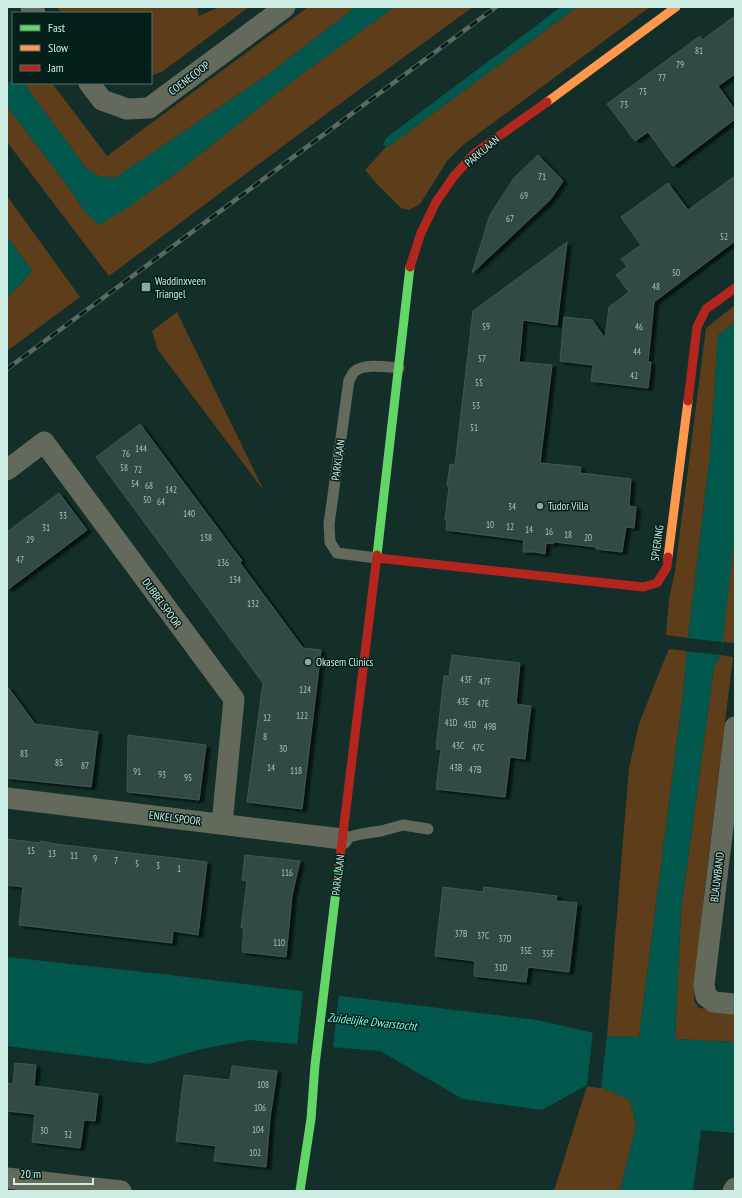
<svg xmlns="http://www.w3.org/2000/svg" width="742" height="1198" font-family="'PT Sans Narrow',sans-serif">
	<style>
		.green { fill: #5e3d1b }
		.water { fill: #02584c }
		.pier { fill: #142f2a }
		.building { fill: #324a47; stroke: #3e5856; filter: url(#shadow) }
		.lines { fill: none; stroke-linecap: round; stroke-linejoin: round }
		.lane { stroke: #636a5b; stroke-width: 11 }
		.street { stroke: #636a5b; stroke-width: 21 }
		.fast { stroke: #63d668; stroke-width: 9 }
		.slow { stroke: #ff974d; stroke-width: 9 }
		.jam { stroke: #b3261e; stroke-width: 9 }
		.rail-casing { stroke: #5d6a61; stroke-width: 4.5 }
		.rail { stroke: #051f1a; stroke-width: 3; stroke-dasharray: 9; stroke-linecap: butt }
		.poi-dot { fill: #8caaa3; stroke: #051f1a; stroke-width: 1.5 }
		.labels { text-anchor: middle; stroke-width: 3; stroke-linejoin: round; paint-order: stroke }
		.number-label { font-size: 9px; fill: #a6c4bd }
		.street-label { font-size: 11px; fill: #cdece4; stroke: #051f1a }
		.poi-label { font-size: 11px; fill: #cdece4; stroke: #051f1a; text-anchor: start }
		.water-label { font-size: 12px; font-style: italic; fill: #75ffe4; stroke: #051f1a }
	</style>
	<defs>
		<filter id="shadow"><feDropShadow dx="4.5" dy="2.5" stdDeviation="1" flood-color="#0009"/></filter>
	</defs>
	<rect width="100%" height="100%" fill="#142f2a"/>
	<!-- green -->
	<path class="green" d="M57 7H197L199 16 219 7H249L163 71 151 76V13H61Z
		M308 7H356L263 78 115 178 99 176 87 169 25 85 20 83H52L107 156Z
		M394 7H473L353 94 109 276 7 142V106L61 177 86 213 161 184 180 170 291 82Z
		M577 7H650L463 145 447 161 420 204 409 210 401 208 376 183 365 170 386 147 389 146Z
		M7 196 80 297 7 351V297L21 284 32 271 7 236Z
		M735 305V322L718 335 710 455 688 638 666 635 669 599 675 571 706 328Z
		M177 312 264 491 158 350 152 331Z
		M735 532 734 643 722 642Z
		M669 649 687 651 683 694 639 1037 607 1036 629 768 639 724 661 668Z
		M721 655 733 657 705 885 694 1001 699 1008 735 1012V1042L675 1039 681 910 714 667Z
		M587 1086 600 1088 601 1087 630 1100 636 1125 620 1191H554Z"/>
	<!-- water -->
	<path class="water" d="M356 7H394L291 82 180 170 130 206 99 225 86 213 61 177 7 106V83L13 81V83H20L25 85 87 169 99 176 115 178 263 78Z
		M561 7H577L389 146 386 147 383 144 386 138Z
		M7 236 32 271 21 284 7 297Z
		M735 322V532L722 649 721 655 714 667 681 910 675 1039 735 1042V1133L701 1130 693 1191H620L636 1125 630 1100 601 1087 587 1085 542 1110 463 1099 380 1051 249 1040 202 1049 149 1064 7 1046V957L170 975 537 1020 607 1036 639 1037 683 694 688 638 710 455 718 335Z"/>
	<!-- pier -->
	<path class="pier" d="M686 638 722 642 721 655 685 651Z
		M303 990 339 994 333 1049 297 1046Z
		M593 1030 607 1034 601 1088 587 1086Z"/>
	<!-- building -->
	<path class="building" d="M735 16V74L718 86 735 110V119L673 166 648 132 635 141 607 104 689 44 700 36 702 40Z
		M538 155 563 181 550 200 472 273 490 215 514 178Z
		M735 176V241L654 302 648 362H651L648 388 591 381 593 365 560 361 564 317 592 320 605 338 609 307 629 292 616 275 627 267 621 259 641 245 621 217 668 183 688 210Z
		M567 242 557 325 523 320 519 362 552 365 540 463 581 467 580 473 631 479 629 506 636 507 634 528 626 527 622 552 596 549V547L554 542 553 544 546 543 545 554 535 552H523L524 540 446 530 447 520H445L449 487 447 486 450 464 455 465 473 311Z
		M140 424 242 561 240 563 303 648 321 650 302 809 247 802 263 683 96 457Z
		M59 493 87 530 7 590V532Z
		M452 655 520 663 516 704 531 706 528 729 525 759 510 757 505 797 436 789 441 749H436L444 676H449Z
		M7 686 35 724 98 732 91 787 7 778Z
		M128 735 206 745 199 800 127 792Z
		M7 839 41 843V841L55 844 207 862 198 935 173 931 172 943 19 925 23 887 7 885Z
		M245 855 300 861 292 895 286 957 242 952 244 928H241L247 881 242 880Z
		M443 887 483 892 484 887 557 896 556 901 577 903 569 972 528 967 526 982 474 976 475 961 435 956Z
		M15 1063 36 1065 34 1086 98 1094 95 1121 84 1120 80 1148 32 1142 35 1114 7 1111V1083L13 1084Z
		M232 1066 277 1071 270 1118 266 1167 214 1161 216 1146 176 1141 184 1075 230 1080Z"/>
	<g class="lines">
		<!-- lane -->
		<path class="lane" d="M377 558 337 553 330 542 329 524 349 380C351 378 352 374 354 372 364 363 386 367 399 368
			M342 839 361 834 381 831 403 825 428 829"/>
		<!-- street -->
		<path class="street" d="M31 7 35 13
			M89 83 102 100 127 109 149 108 285 7
			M7 470 44 442 234 699 222 824
			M735 727 704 985 706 996 714 1002 735 1004
			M7 798 342 839
			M7 1178 121 1191
			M733 1191 735 1188"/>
		<!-- fast -->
		<path class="fast" d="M377 555 410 267
			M300 1191 311 1119 315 1065 339 866"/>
		<!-- slow -->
		<path class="slow" d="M547 102 676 7
			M668 557 688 401"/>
		<!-- jam -->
		<path class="jam" d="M410 267 421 233 436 202 454 176 475 153 547 102
			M688 401 697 327 706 309 735 288
			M377 558 643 587 657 583 667 567 668 557
			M339 866 377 555"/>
		<!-- rail casing -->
		<g class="rail-casing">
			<path id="rail" d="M7 369 496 7"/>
		</g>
		<!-- rail -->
		<use href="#rail" class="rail"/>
	</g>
	<!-- markers -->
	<g class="poi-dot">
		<rect x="141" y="282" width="10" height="10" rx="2"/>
		<circle cx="540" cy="506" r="4"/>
		<circle cx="308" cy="662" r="4"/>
	</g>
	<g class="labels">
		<!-- number labels -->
		<g class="number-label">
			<text x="699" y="54">81</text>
			<text x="680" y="68">79</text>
			<text x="662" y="81">77</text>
			<text x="643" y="95">75</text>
			<text x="624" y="108">73</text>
			<text x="542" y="180">71</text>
			<text x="524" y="199">69</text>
			<text x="510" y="222">67</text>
			<text x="724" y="240">52</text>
			<text x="676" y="276">50</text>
			<text x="656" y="290">48</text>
			<text x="486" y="330">59</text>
			<text x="639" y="330">46</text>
			<text x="637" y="355">44</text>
			<text x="482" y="362">57</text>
			<text x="634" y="379">42</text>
			<text x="479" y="386">55</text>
			<text x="476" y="409">53</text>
			<text x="474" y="431">51</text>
			<text x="141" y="452">144</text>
			<text x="126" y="457">76</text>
			<text x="124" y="471">58</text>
			<text x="138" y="473">72</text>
			<text x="135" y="487">54</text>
			<text x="149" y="489">68</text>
			<text x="171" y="493">142</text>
			<text x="147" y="503">50</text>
			<text x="161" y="505">64</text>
			<text x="512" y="510">34</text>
			<text x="189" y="517">140</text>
			<text x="63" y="519">33</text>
			<text x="490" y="528">10</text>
			<text x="510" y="530">12</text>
			<text x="46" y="531">31</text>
			<text x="529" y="533">14</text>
			<text x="549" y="535">16</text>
			<text x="568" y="538">18</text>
			<text x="206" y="541">138</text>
			<text x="588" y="541">20</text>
			<text x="30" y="543">29</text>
			<text x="20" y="563">47</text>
			<text x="223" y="566">136</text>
			<text x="235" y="583">134</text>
			<text x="253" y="607">132</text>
			<text x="466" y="683">43F</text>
			<text x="485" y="685">47F</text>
			<text x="305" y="693">124</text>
			<text x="463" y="705">43E</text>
			<text x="483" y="707">47E</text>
			<text x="302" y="719">122</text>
			<text x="267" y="721">12</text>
			<text x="451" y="726">41D</text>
			<text x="470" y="728">45D</text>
			<text x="490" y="730">49B</text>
			<text x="265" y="740">8</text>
			<text x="458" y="749">43C</text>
			<text x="478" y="751">47C</text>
			<text x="283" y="752">30</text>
			<text x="24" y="757">83</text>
			<text x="59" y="766">85</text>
			<text x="85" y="769">87</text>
			<text x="271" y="771">14</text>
			<text x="456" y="771">43B</text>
			<text x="475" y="773">47B</text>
			<text x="296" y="774">118</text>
			<text x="137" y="775">91</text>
			<text x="162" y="778">93</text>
			<text x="188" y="781">95</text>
			<text x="31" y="854">15</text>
			<text x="52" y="857">13</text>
			<text x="74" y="859">11</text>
			<text x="95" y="862">9</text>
			<text x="116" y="864">7</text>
			<text x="137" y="867">5</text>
			<text x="158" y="869">3</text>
			<text x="179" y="872">1</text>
			<text x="287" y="876">116</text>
			<text x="461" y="937">37B</text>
			<text x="483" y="939">37C</text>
			<text x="505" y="942">37D</text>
			<text x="279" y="946">110</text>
			<text x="526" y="954">35E</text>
			<text x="548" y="957">35F</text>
			<text x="501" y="971">31D</text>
			<text x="263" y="1088">108</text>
			<text x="260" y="1111">106</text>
			<text x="258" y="1133">104</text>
			<text x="44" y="1134">30</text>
			<text x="68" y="1138">32</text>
			<text x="255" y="1156">102</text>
		</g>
		<!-- street labels -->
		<g class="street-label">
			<text transform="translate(189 78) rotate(-37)" y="4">COENECOOP</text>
			<text transform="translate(482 151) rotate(-40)" y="4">PARKLAAN</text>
			<text transform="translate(338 460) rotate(-82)" y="4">PARKLAAN</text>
			<text transform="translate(657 543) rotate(-82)" y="4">SPIERING</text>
			<text transform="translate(162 603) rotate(54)" y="4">DUBBELSPOOR</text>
			<text transform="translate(175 818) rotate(7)" y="4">ENKELSPOOR</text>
			<text transform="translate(338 875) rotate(-83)" y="4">PARKLAAN</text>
			<text transform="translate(717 877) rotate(-83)" y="4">BLAUWBAND</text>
		</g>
		<!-- poi labels -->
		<g class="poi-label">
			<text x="155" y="285">Waddinxveen<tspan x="155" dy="13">Triangel</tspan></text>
			<text x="548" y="510">Tudor Villa</text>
			<text x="316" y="666">Okasem Clinics</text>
		</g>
		<!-- water labels -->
		<g class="water-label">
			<text transform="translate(372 1022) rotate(6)" y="4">Zuidelijke Dwarstocht</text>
		</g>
	</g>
	<!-- border -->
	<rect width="742" height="1198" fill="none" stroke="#cdece4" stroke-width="16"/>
	<!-- legend -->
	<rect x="12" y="12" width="140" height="72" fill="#051f1a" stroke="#55716b"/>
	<rect x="20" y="25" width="20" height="6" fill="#63d668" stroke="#55716b"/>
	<text x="48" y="32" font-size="12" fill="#cdece4">Fast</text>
	<rect x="20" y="45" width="20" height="6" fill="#ff974d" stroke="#55716b"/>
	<text x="48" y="52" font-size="12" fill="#cdece4">Slow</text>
	<rect x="20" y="65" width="20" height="6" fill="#b3261e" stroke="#55716b"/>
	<text x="48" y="72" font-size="12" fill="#cdece4">Jam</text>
	<!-- scale -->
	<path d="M14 1178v6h79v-6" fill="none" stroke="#cdece4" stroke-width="2"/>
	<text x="20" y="1178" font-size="12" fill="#cdece4" stroke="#051f1a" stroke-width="3" paint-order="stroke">20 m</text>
</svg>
